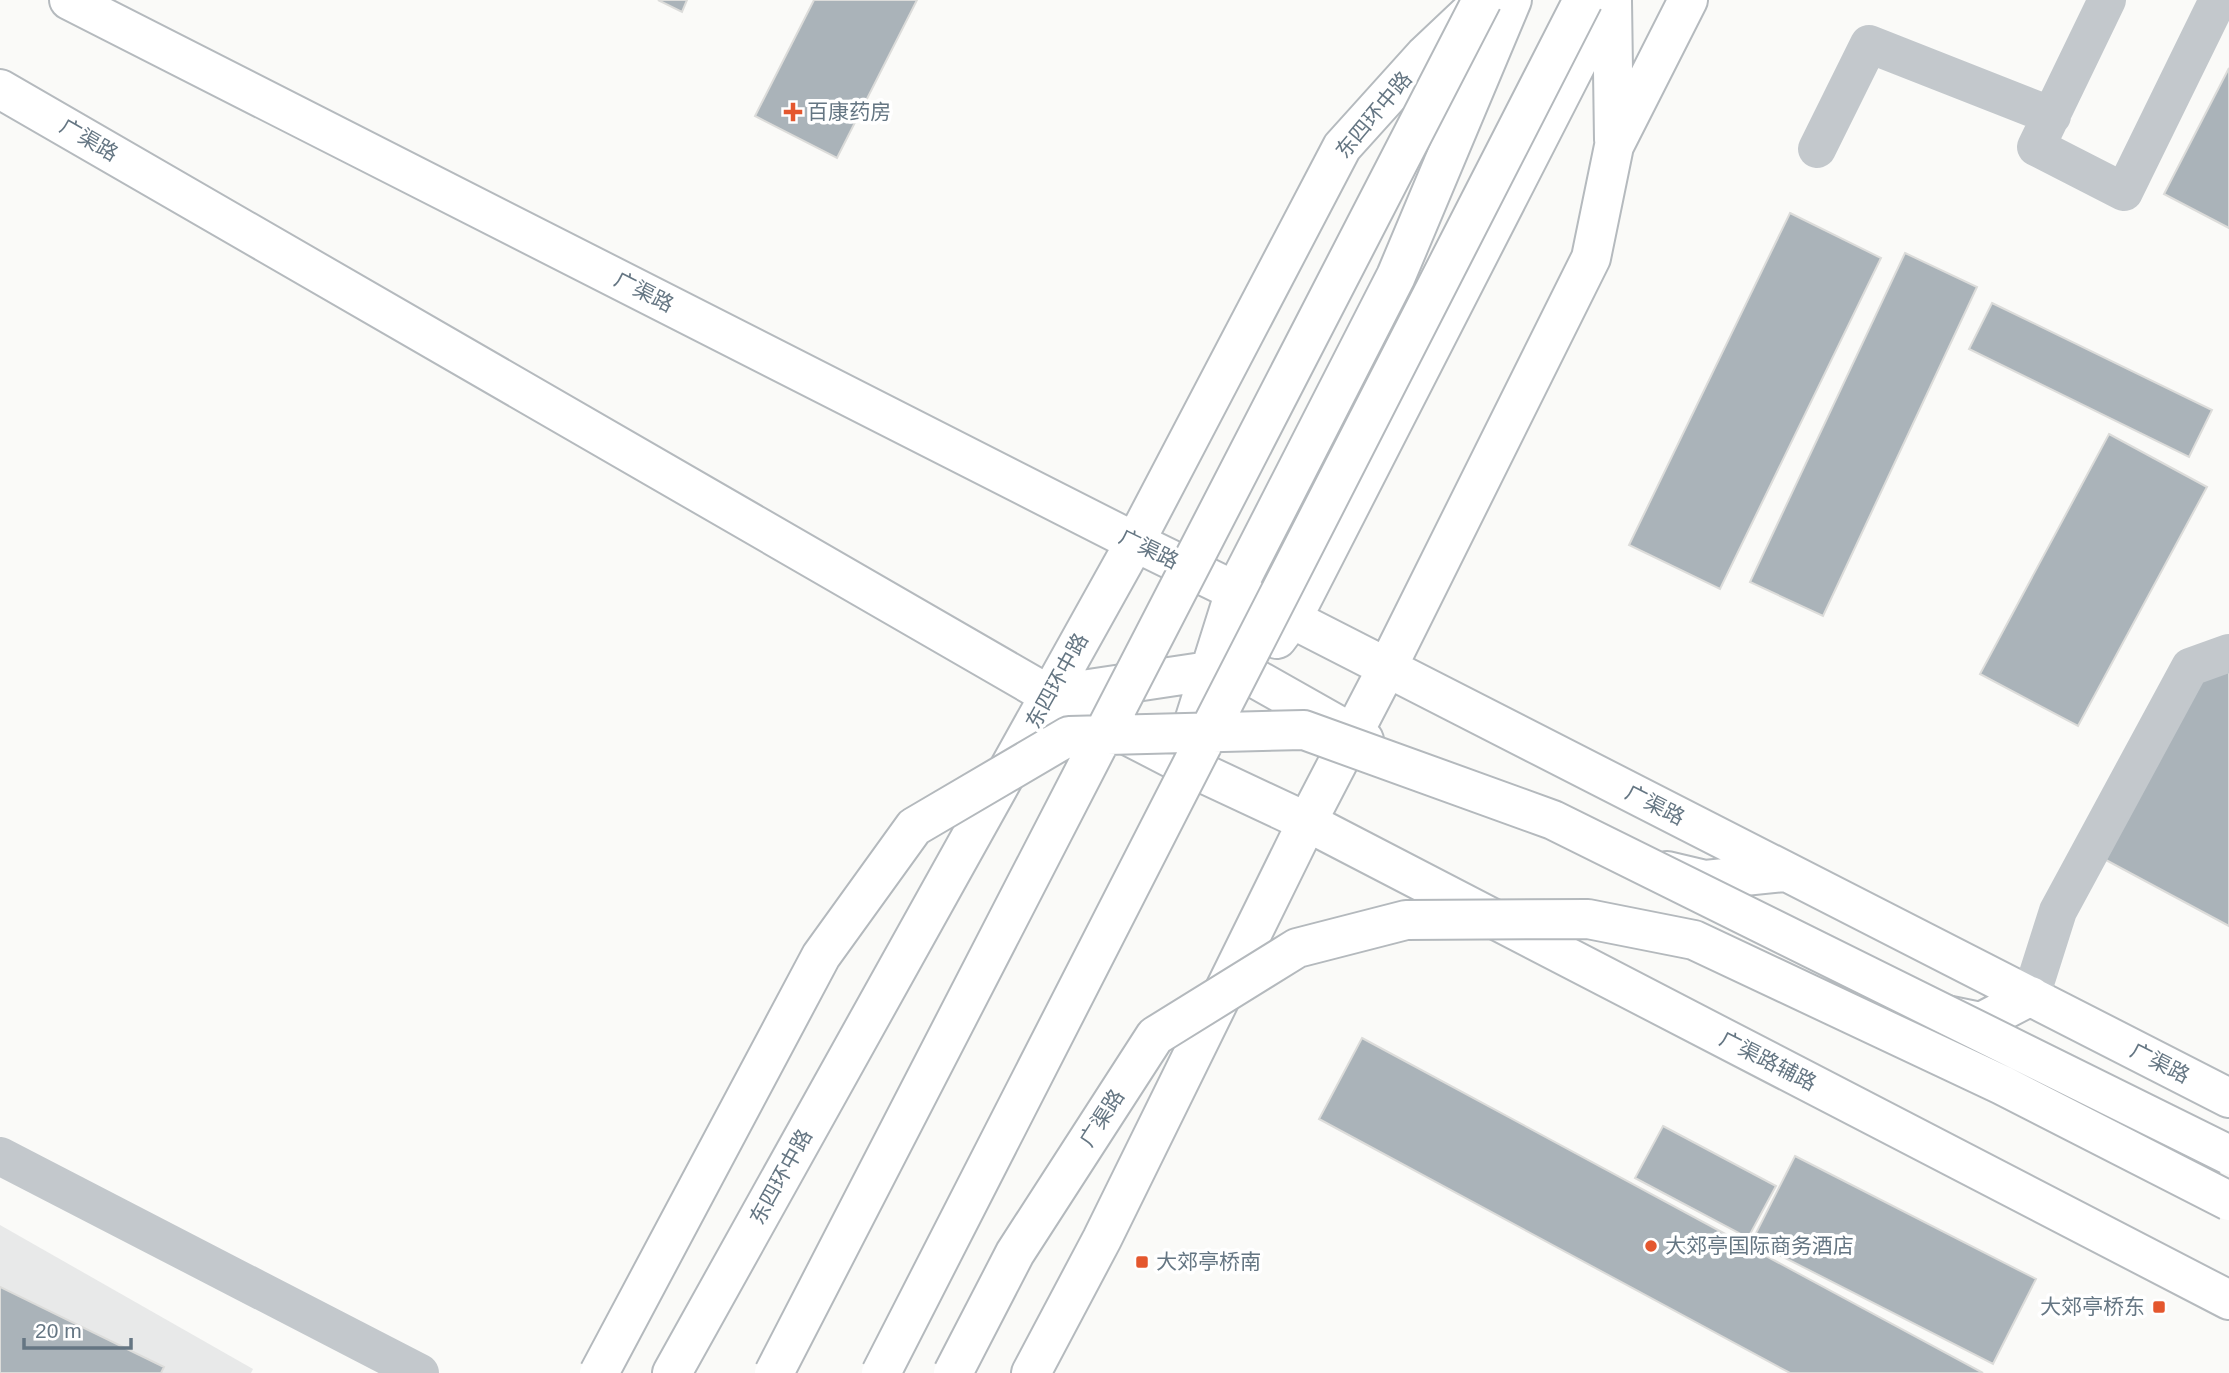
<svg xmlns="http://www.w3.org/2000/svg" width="2229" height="1373" font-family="Arial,'Noto Sans SC',sans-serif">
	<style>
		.built { fill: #e8e9e9 }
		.building { fill: #aab3b9; stroke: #dcdcda; stroke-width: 2 }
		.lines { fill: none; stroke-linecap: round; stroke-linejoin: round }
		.major-casing { stroke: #b5babe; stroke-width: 42 }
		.minor { stroke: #c3c8cc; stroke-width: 38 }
		.major { stroke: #fff; stroke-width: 38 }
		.highway-bridge-casing { stroke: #b4b9bd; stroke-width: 42; stroke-linecap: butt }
		.highway-bridge { stroke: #fff; stroke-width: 38 }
		.poi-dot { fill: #e4572e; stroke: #fff; stroke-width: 2.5 }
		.labels { text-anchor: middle; stroke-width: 7; stroke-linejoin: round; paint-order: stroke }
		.poi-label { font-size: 21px; fill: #657683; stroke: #fff; text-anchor: start }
		.street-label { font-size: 21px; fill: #657683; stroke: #fff }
	</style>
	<rect width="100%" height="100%" fill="#fafaf8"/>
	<!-- built -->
	<path class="built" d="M0 1225 253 1369 251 1373H0Z"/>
	<!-- building -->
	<path class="building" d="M658 0H687L682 12Z
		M814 0H917L837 158 755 116Z
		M2229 68V228L2164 194Z
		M1790 213 1881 258 1720 589 1629 545Z
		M1905 253 1977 287 1823 616 1750 582Z
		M1992 303 2212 410 2189 457 1969 349Z
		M2109 434 2207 487 2078 726 1980 674Z
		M2200 650 2229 666V926L2091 852Z
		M1362 1038 1983 1373H1790L1319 1119Z
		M1663 1126 1776 1186 1748 1238 1635 1178Z
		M1795 1156 2036 1279 1993 1364 1752 1241Z
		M0 1287 164 1367 161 1373H0Z"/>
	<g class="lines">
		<!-- major casing -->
		<g class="major-casing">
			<path id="major" d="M69 0 1135 542 1292 619 2229 1098
				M1612 1 1614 140
				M0 89 1049 695 1181 763 1307 822 2229 1300
				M1277 639 1292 619 1609 0
				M1049 695 1209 671 1249 675 1364 740
				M1181 763 1235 591 1396 276 1512 0
				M1667 871 1705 880 1785 872
				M1942 1014 1981 1022 2031 996
				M672 1373 1135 542 1342 147 1425 55 1477 6
				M1031 1373 1102 1239 1307 822 1387 668 1591 258 1614 146 1688 0"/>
		</g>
		<!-- minor -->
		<path class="minor" d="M2107 0 2036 147 2124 192 2218 0
			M1817 149 1869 44 2052 116
			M2031 996 2058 911 2190 667 2229 653
			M0 1156 420 1373"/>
		<!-- major -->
		<use href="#major" class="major"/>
		<!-- highway-bridge casing -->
		<g class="highway-bridge-casing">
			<path id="highway-bridge" d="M599 1373 821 956 914 827 1069 736 1304 730 1553 820 2229 1155
				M774 1373 1482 0
				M881 1373 1583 0
				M953 1373 1015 1253 1155 1036 1297 948 1406 920 1588 919 1694 940 2002 1085 2229 1201"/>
		</g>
		<!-- highway-bridge -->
		<use href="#highway-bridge" class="highway-bridge"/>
	</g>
	<!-- markers -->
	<g class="poi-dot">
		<path d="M789.5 101.5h7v7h7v7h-7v7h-7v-7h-7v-7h7z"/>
		<circle cx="1651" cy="1246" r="7"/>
		<rect x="1135" y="1255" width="14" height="14" rx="3.5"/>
		<rect x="2152" y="1300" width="14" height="14" rx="3.5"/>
	</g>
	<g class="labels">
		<!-- poi labels -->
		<g class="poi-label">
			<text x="807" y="119">百康药房</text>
			<text x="1665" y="1253">大郊亭国际商务酒店</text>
			<text x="1156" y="1269">大郊亭桥南</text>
			<text x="2145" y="1314" text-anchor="end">大郊亭桥东</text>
		</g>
		<!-- street labels -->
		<g class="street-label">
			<text transform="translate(1374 115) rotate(-50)" y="7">东四环中路</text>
			<text transform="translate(89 140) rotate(30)" y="7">广渠路</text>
			<text transform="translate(644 292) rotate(27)" y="7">广渠路</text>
			<text transform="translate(1149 549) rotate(26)" y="7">广渠路</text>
			<text transform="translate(1057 681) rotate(-61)" y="7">东四环中路</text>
			<text transform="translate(1655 805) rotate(27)" y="7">广渠路</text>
			<text transform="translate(1768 1061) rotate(27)" y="7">广渠路辅路</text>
			<text transform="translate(2160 1063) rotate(27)" y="7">广渠路</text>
			<text transform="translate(1102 1118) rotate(-57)" y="7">广渠路</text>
			<text transform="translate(781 1177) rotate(-61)" y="7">东四环中路</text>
		</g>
	</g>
	<!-- scale -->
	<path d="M24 1338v10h107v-10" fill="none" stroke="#657683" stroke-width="3.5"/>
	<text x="35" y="1338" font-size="21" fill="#657683" stroke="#ffffff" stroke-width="5" paint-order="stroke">20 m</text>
</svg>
